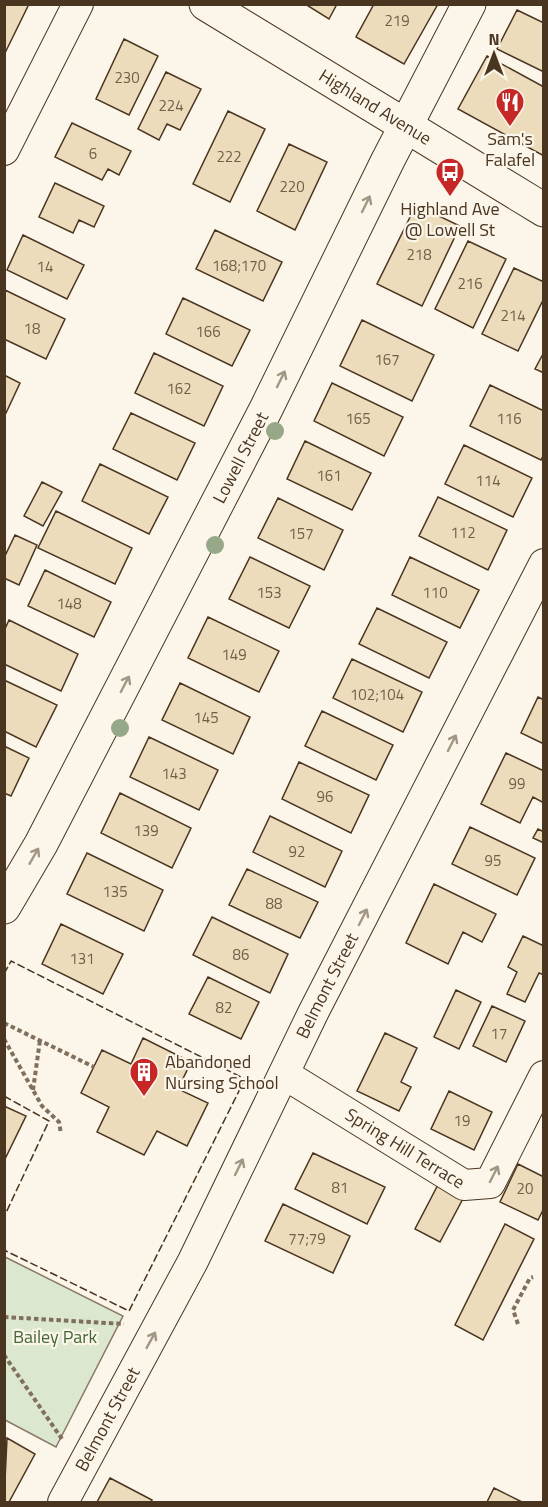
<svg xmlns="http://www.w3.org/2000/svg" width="548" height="1507" font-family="'Titillium Web',sans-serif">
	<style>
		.green { fill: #dce7d0; stroke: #887966; stroke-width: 1.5 }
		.building { fill: #ecdcbc; stroke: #4a3520; stroke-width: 1.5 }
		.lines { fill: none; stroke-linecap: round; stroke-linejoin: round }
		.street-casing { stroke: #4a3520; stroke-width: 32 }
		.secondary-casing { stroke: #4a3520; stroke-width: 35 }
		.path { stroke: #7f6f5c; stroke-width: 4; stroke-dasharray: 4.5 3; stroke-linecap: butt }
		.street { stroke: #fbf6e9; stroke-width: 30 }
		.secondary { stroke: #fbf6e9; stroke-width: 33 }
		.fence { stroke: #4a3520; stroke-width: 1.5; stroke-dasharray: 8 3; stroke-linecap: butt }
		.tree { fill: #96a887 }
		.oneway { stroke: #a29684 }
		.labels { text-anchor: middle; stroke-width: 4.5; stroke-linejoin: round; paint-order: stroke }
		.number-label { font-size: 15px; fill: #725f47 }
		.street-label { font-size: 18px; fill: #4a3520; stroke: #fbf6e9 }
		.poi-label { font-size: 18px; fill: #4a3520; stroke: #fbf6e9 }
		.park-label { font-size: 18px; fill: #436837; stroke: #fbf6e9 }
	</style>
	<rect width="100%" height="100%" fill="#fbf6e9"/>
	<!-- green -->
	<path class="green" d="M5 1257 123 1316 56 1447 5 1420Z"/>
	<!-- building -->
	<path class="building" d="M4 4H29L4 55Z
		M305 4H337L329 19Z
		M374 4H438L404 64 356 37Z
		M517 10 544 23V72L497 49Z
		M124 39 158 56 129 115 96 99Z
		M487 56 544 87V156L458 109Z
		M166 72 201 89 180 130 167 124 159 140 138 129Z
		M228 111 265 129 230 202 193 184Z
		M72 123 131 151 119 175 108 169 102 180 55 157Z
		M289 144 327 162 295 230 257 211Z
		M55 183 104 206 94 227 79 220 73 233 39 217Z
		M416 205 460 226 422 306 377 284Z
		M215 230 282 262 263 301 196 269Z
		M23 235 84 265 67 299 7 270Z
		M468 241 506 259 473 328 435 309Z
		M514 268 544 282V298L518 351 482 334Z
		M5 290 65 319 46 359 4 339Z
		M183 298 250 330 232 366 166 334Z
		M362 320 434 355 412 401 340 366Z
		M544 352V373L535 369Z
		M154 353 223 386 204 426 135 393Z
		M4 375 20 383 6 413 4 412Z
		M332 383 403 417 384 456 314 421Z
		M490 385 544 411V454L541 460 470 426Z
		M131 413 195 443 177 480 113 449Z
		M305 441 371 473 352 510 287 479Z
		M464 445 532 478 513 517 445 484Z
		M100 464 168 497 149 534 82 501Z
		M42 482 62 492 43 526 24 516Z
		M438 497 507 530 488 570 419 536Z
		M278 498 343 530 324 570 258 538Z
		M56 511 132 548 115 584 38 548Z
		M15 535 37 545 19 585 4 578V558Z
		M250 557 310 586 289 628 229 599Z
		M410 557 479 590 460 628 392 595Z
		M45 570 111 602 94 637 28 606Z
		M377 608 447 642 429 678 359 644Z
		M208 617 279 651 259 692 188 658Z
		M9 620 78 654 61 691 4 664V631Z
		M352 659 422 692 403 732 333 698Z
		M4 680 57 705 36 747 4 731Z
		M180 683 250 717 233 754 162 720Z
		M538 697 544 700V744L521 733Z
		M322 711 393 745 376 780 305 746Z
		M149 737 218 770 199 810 130 777Z
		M4 746 29 758 11 796 4 793Z
		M506 753 544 771V803L533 797 520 823 481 804Z
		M299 762 369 795 351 833 282 799Z
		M120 793 191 828 172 868 101 833Z
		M270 816 342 851 325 887 253 852Z
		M470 827 535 858 517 895 452 864Z
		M538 829 544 832V843L533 838Z
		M87 853 163 890 144 931 67 894Z
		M247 869 318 902 300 938 229 905Z
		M434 884 496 914 482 942 463 932 448 964 406 943Z
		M212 917 288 954 270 993 193 955Z
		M61 924 123 954 103 994 42 964Z
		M523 936 544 946V975L539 973 525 1002 507 994 517 972 508 967Z
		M208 977 259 1002 241 1039 189 1014Z
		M456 990 481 1002 459 1049 434 1037Z
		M492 1006 525 1021 506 1062 473 1046Z
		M385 1033 417 1048 401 1082 411 1087 399 1111 357 1091Z
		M143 1038 191 1062 178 1089 208 1103 187 1146 157 1131 144 1155 97 1132 109 1107 81 1093 102 1050 131 1064Z
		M449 1091 492 1112 474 1150 431 1129Z
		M4 1106 26 1116 5 1159H4Z
		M313 1153 385 1187 367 1224 295 1189Z
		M518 1164 544 1177V1208L538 1220 500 1202Z
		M442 1177 467 1191 440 1242 415 1229Z
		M283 1204 350 1236 333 1273 265 1241Z
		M505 1224 534 1239 483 1340 455 1325Z
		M7 1438 35 1454 9 1502H4Z
		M110 1478 152 1500 150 1502H97Z
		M494 1488 522 1502H487Z"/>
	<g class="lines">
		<!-- street casing -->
		<g class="street-casing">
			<g id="street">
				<path d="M4 150 78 4"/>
				<path id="s1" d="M284 1074 464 1185 490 1183 544 1076"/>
				<path id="s2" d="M63 1502 193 1261 314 1011 544 564"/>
			</g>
		</g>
		<!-- secondary casing -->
		<g class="secondary-casing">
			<g id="secondary">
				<path id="s3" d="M206 4 544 210"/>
				<path id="s4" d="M4 907 41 844 266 409 388 160 469 4"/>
			</g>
		</g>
		<!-- path -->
		<path class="path" d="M4 1023 94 1067
			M4 1039 42 1106 59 1122 61 1134
			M33 1090 40 1040
			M4 1317 124 1324
			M518 1324 513 1310 530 1278 533 1277
			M4 1355 62 1439"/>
		<!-- street -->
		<use href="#street" class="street"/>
		<!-- secondary -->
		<use href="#secondary" class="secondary"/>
		<!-- fence -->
		<path class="fence" d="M4 974 11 961 245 1079 129 1311 4 1250
			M4 1096 49 1121 4 1217"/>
	</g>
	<!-- trees -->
	<g class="tree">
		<circle cx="275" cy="431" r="9"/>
		<circle cx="215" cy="545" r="9"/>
		<circle cx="120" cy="728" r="9"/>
	</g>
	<!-- one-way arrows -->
	<defs><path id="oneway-shaft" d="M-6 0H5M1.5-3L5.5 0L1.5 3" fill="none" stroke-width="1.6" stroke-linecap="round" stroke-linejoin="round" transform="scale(1.5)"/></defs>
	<g class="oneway">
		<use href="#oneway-shaft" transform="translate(366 204) rotate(-64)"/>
		<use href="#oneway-shaft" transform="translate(281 379) rotate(-64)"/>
		<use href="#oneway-shaft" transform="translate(125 684) rotate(-62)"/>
		<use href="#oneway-shaft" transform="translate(452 743) rotate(-63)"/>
		<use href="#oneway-shaft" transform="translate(34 856) rotate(-60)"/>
		<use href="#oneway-shaft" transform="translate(363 917) rotate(-63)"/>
		<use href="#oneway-shaft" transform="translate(239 1167) rotate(-64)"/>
		<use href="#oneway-shaft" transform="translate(494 1174) rotate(-63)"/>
		<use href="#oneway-shaft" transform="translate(151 1340) rotate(-61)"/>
	</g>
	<!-- icons -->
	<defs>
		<g id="restaurant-pin" transform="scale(1.5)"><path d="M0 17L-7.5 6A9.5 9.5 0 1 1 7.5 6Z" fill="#c62828" stroke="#fbf6e9"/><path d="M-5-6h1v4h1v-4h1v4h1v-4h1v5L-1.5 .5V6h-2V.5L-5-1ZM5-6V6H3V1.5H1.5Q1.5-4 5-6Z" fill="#fff"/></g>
		<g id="bus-pin" transform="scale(1.5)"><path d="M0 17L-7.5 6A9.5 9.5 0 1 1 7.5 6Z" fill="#c62828" stroke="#fbf6e9"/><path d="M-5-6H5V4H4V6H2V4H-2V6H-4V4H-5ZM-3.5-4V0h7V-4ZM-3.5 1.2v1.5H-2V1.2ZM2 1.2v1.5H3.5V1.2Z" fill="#fff"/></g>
		<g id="building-pin" transform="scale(1.5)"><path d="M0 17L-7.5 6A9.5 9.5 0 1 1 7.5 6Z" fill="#c62828" stroke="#fbf6e9"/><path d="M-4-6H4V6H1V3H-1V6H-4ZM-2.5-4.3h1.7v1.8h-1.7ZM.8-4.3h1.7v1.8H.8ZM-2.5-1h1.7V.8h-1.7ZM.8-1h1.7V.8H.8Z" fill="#fff"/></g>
	</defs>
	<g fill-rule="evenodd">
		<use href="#restaurant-pin" x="510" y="102"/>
		<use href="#bus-pin" x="450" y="172"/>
		<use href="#building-pin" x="144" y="1072"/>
	</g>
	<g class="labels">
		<!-- number labels -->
		<g class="number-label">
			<text x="397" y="26">219</text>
			<text x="127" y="83">230</text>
			<text x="171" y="111">224</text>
			<text x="93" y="159">6</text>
			<text x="229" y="162">222</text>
			<text x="292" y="192">220</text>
			<text x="419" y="260">218</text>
			<text x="239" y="271">168;170</text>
			<text x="45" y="272">14</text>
			<text x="470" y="289">216</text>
			<text x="513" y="321">214</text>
			<text x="32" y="334">18</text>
			<text x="208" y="337">166</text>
			<text x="387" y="365">167</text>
			<text x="179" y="394">162</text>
			<text x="358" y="424">165</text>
			<text x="509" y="424">116</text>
			<text x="329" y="481">161</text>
			<text x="488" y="486">114</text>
			<text x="463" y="538">112</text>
			<text x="301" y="539">157</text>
			<text x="269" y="598">153</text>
			<text x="435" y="598">110</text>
			<text x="69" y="609">148</text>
			<text x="234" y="660">149</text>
			<text x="377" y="700">102;104</text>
			<text x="206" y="723">145</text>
			<text x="174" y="779">143</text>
			<text x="517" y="789">99</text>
			<text x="325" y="802">96</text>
			<text x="146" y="836">139</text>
			<text x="297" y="857">92</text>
			<text x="493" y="866">95</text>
			<text x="115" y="897">135</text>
			<text x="274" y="909">88</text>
			<text x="241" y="960">86</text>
			<text x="82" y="964">131</text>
			<text x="224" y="1013">82</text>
			<text x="499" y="1039">17</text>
			<text x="462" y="1126">19</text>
			<text x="340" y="1193">81</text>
			<text x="525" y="1194">20</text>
			<text x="307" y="1244">77;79</text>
		</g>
		<!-- street labels -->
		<g class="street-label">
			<text dy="6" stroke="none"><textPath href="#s3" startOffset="198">Highland Avenue</textPath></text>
			<text dy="6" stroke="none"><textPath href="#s4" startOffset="508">Lowell Street</textPath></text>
			<text dy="6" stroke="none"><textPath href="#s2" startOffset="580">Belmont Street</textPath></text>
			<text dy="6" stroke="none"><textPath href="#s1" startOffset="142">Spring Hill Terrace</textPath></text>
			<text dy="6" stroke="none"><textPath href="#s2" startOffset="94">Belmont Street</textPath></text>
		</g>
		<!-- poi labels -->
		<g class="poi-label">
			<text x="510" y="145">Sam's<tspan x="510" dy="21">Falafel</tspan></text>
			<text x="450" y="215">Highland Ave<tspan x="450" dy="21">@ Lowell St</tspan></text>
			<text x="165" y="1068" text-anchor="start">Abandoned<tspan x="165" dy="21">Nursing School</tspan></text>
		</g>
		<!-- park labels -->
		<g class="park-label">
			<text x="55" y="1343">Bailey Park</text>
		</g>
	</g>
	<!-- border -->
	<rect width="548" height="1507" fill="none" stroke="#4a3520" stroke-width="12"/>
	<!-- north arrow -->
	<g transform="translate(494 54)" stroke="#fbf6e9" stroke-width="4.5" paint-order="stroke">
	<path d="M0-4.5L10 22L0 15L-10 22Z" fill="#4a3520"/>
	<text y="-9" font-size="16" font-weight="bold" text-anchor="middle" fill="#4a3520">N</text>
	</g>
</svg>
